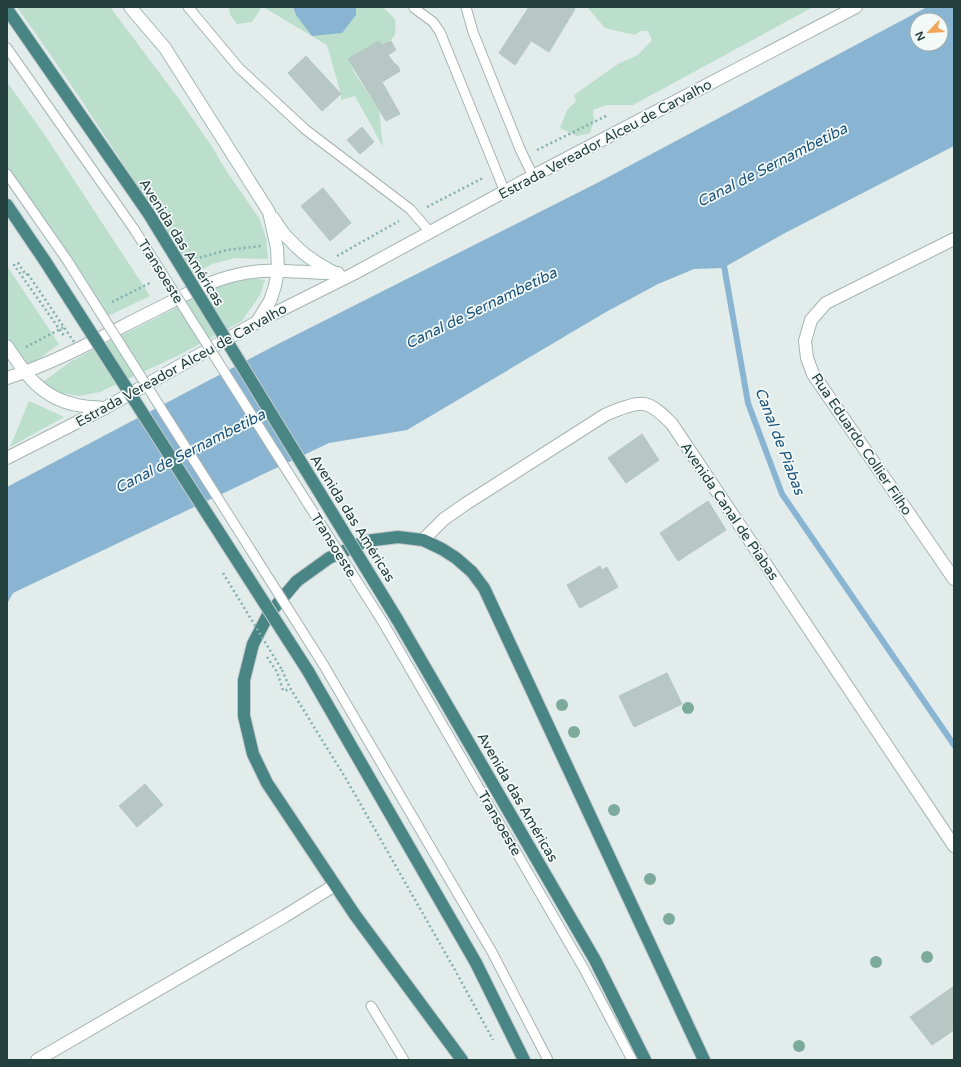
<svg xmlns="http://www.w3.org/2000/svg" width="961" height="1067" font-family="'Varela Round',sans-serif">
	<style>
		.green { fill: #bbdecd }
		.water { fill: #89b5d2; fill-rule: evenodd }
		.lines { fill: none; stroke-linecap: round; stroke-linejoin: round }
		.stream { stroke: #89b5d2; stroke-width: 6 }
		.building { fill: #b7c7c4; stroke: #b4c6c3 }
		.service-casing { stroke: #a5b4b3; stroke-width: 11 }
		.minor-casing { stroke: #a5b4b3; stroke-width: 14 }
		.tertiary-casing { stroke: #a5b4b3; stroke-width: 14 }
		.secondary-casing { stroke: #a0b8b5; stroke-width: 14 }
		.trunk-casing { stroke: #c1c9c9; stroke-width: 14 }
		.path { stroke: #82b0ad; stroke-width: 2.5; stroke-dasharray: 2 3; stroke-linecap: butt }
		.service { stroke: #fff; stroke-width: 9 }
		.minor { stroke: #fff; stroke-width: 12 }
		.tertiary { stroke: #fff; stroke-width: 12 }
		.secondary { stroke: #fff; stroke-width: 12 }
		.trunk { stroke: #4a8586; stroke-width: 12 }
		.service-bridge-casing { stroke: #a5b4b3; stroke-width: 11; stroke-linecap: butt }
		.trunk-bridge-casing { stroke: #c1c9c9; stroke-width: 14; stroke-linecap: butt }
		.path-bridge { stroke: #82b0ad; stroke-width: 2.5; stroke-dasharray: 2 3; stroke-linecap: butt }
		.service-bridge { stroke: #fff; stroke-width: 9 }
		.trunk-bridge { stroke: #4a8586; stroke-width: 12 }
		.tree { fill: #7dab9b }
		.labels { text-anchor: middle; stroke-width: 3.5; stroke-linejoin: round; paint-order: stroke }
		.street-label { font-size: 14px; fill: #223e3d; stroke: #f3f9f7 }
		.water-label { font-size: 15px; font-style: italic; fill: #1b537a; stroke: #f3f9f7 }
	</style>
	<rect width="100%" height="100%" fill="#e2ecea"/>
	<!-- green -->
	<path class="green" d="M17 7H110L179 99 211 145 227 172 259 218 266 238 268 259 235 258 212 264 193 275C137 184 79 94 17 7Z
		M229 7H262L252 22 237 24 230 15Z
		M263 7H293L296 15H356V7H383L395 19C396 35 397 38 382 45L379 41 348 59 354 72 379 110 383 147 355 96 341 100V94L327 45Z
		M587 7H813L633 105H607L593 110 594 120 590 133 577 136 560 128 567 110 576 101 574 95 618 64 638 55 652 40 648 31H641L634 35 605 28Z
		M7 82 44 134 150 296 108 316 71 257 7 167Z
		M7 266 59 344 28 367 7 336Z
		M250 278 265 280 260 295 242 321 177 356 100 392 79 396 56 392 47 387 43 382 70 362 207 292 225 284Z
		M29 401 64 417 10 447Z"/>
	<!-- water -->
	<path class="water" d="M293 7H356V15L342 33 312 36 296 15Z
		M927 7H954V146L785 233 723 268 694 269 658 284 606 312 407 430 329 443 13 593 7 604V487L276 345 599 182ZM917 20H941V44H917Z"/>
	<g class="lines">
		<!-- stream -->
		<path class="stream" d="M723 260 748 403 782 494 954 745"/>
	</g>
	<!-- building -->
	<path class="building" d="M529 7H573L575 9 549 52 514 30Z
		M514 30 531 41 515 65 499 53Z
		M379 41 382 45 391 41 396 50 388 55 394 63 398 66 400 71 382 82 400 114 386 121 348 59Z
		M306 56 341 94 322 111 288 73Z
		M362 127 374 142 360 154 347 140Z
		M323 188 351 223 330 241 301 206Z
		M642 434 659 460 626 483 608 458Z
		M708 501 726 530 678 561 660 533Z
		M600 566 602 570 607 567 618 587 580 608 567 585Z
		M667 673 682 704 634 727 619 696Z
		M145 784 163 805 137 827 119 806Z
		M954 986V1030L932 1045 910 1017Z"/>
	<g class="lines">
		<!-- service casing -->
		<g class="service-casing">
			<path id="service" d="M188 7 239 68 306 130 410 209 430 232
				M466 7 473 32 520 149 533 176
				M414 8 433 22 440 32 505 192
				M7 48 134 229
				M7 174 67 260
				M384 624 584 969 632 1060
				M323 664 492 952 548 1060
				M371 1006 404 1060"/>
		</g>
		<!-- minor casing -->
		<g class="minor-casing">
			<path id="minor" d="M954 239 826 303 811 320 805 341 807 358 813 374 954 579
				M423 540 444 519 467 503 605 415C614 411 634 402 644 404 655 406 665 417 672 424L954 846
				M37 1060 285 916 335 885"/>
		</g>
		<!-- tertiary casing -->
		<g class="tertiary-casing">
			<path id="tertiary" d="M257 322 355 273 533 176 856 7
				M7 378C61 361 110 332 161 307 185 295 209 281 236 275 272 266 302 274 338 273
				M7 458 105 408"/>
		</g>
		<!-- secondary casing -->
		<g class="secondary-casing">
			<path id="secondary" d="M273 218C278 225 283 234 290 240 303 255 318 264 335 273
				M7 346C25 374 41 398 77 405 86 407 95 407 105 408L257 322 270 301 275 286 278 270 277 248 269 212 165 48 130 7"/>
		</g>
		<!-- trunk casing -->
		<g class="trunk-casing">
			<path id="trunk" d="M7 9 149 214
				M7 205 45 261
				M397 619 595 960 645 1060
				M308 671 476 963 524 1060
				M462 1060 355 915 267 783 253 754 244 716V680L253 644 268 615 297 581 329 558 366 541 398 537 423 540 442 549 456 558 472 572 484 588 704 1060"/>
		</g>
		<!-- path -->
		<path class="path" d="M537 150 608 115
			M427 207 483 178
			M337 256 399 221
			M195 259 227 250 261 246
			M28 274 26 275 18 263 14 265 65 337
			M112 302 150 283
			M26 347 66 326
			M267 657 277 672 283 690 285 691 290 688
			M282 670 290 688 345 777 455 970 493 1040"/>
		<!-- service -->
		<use href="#service" class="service"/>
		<!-- minor -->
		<use href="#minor" class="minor"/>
		<!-- tertiary -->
		<use href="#tertiary" class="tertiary"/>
		<!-- secondary -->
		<use href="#secondary" class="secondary"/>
		<!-- trunk -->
		<use href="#trunk" class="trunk"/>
		<!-- service-bridge casing -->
		<g class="service-bridge-casing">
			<path id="service-bridge" d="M134 229 384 624
				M67 260 323 664"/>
		</g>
		<!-- trunk-bridge casing -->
		<g class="trunk-bridge-casing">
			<path id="trunk-bridge" d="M149 214 397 619
				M45 261 308 671"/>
		</g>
		<!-- path-bridge -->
		<path class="path-bridge" d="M28 274 74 342
			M223 573 282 670"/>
		<!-- service-bridge -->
		<use href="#service-bridge" class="service-bridge"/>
		<!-- trunk-bridge -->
		<use href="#trunk-bridge" class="trunk-bridge"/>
	</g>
	<!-- trees -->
	<g class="tree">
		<circle cx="562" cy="705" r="6"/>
		<circle cx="688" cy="708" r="6"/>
		<circle cx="574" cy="732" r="6"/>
		<circle cx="614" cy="810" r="6"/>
		<circle cx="650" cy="879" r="6"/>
		<circle cx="669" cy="919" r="6"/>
		<circle cx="927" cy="957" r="6"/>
		<circle cx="876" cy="962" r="6"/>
		<circle cx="799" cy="1046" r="6"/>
	</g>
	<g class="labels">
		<!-- street labels -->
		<g class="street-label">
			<text transform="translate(605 139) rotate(-28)" y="5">Estrada Vereador Alceu de Carvalho</text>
			<text transform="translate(182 242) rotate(58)" y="5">Avenida das Américas</text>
			<text transform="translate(161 271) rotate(58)" y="5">Transoeste</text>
			<text transform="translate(181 365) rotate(-29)" y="5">Estrada Vereador Alceu de Carvalho</text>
			<text transform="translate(862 444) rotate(56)" y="5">Rua Eduardo Collier Filho</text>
			<text transform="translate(730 511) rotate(56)" y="5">Avenida Canal de Piabas</text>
			<text transform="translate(353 518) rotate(58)" y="5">Avenida das Américas</text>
			<text transform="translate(334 545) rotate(58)" y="5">Transoeste</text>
			<text transform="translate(518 797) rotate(60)" y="5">Avenida das Américas</text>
			<text transform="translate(500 823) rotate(60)" y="5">Transoeste</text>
		</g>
		<!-- water labels -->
		<g class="water-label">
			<text transform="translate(772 165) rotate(-27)" y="5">Canal de Sernambetiba</text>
			<text transform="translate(481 308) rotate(-26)" y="5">Canal de Sernambetiba</text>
			<text transform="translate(780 441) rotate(69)" y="5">Canal de Piabas</text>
			<text transform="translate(190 451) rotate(-27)" y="5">Canal de Sernambetiba</text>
		</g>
	</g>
	<!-- border -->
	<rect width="961" height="1067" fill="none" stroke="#223e3d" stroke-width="16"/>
	<!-- north arrow -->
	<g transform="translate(929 32) rotate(245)"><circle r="19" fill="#f3f9f7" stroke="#9faead"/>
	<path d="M0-3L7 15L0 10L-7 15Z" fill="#f3a559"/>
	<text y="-6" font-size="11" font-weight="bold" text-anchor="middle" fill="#223e3d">N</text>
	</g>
</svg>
